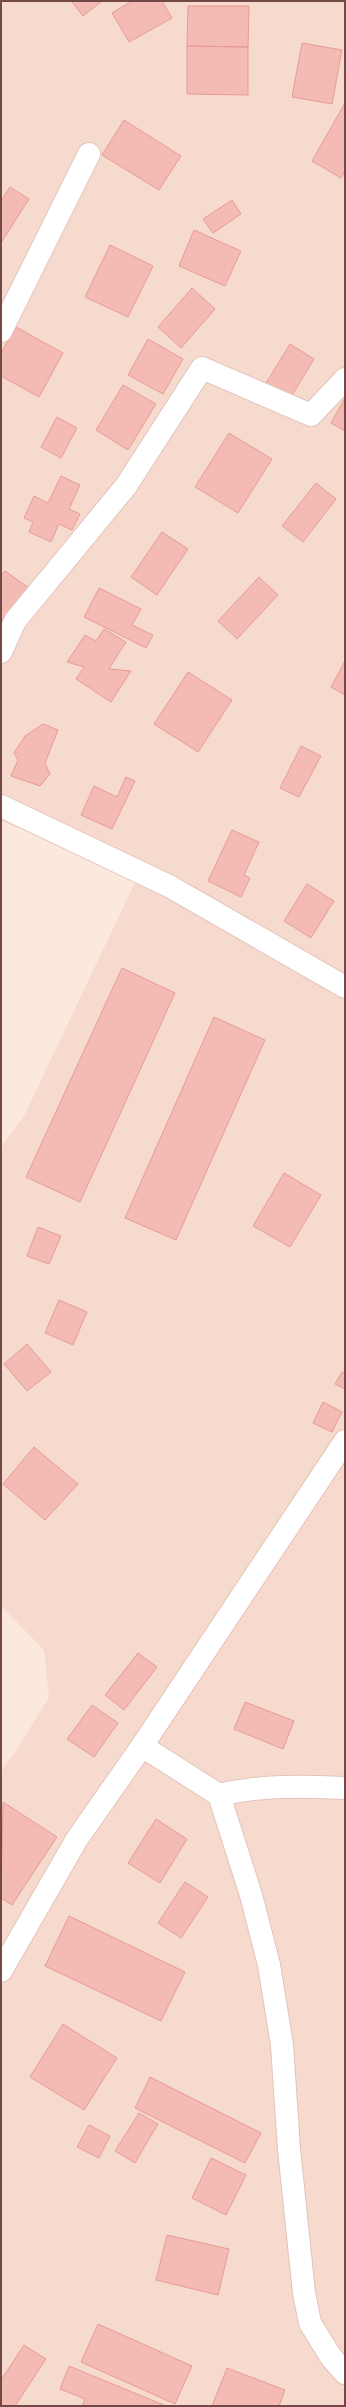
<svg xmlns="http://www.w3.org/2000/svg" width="346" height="2407" font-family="'PT Sans Narrow',sans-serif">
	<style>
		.residential { fill: #f7dace }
		.building { fill: #f3bbb3; stroke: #e79c93 }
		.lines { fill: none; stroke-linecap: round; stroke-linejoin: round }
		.street-casing { stroke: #e3c3bc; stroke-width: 24 }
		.secondary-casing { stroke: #e8c2b9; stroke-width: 24 }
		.street { stroke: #fff; stroke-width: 22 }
		.secondary { stroke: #fff; stroke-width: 22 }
	</style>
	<rect width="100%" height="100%" fill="#fde8dd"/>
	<!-- residential -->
	<path class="residential" d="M1 1H345V2406H1V1771L16 1751 49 1697 44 1650 1 1606V1147L24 1116 138 876 1 821Z"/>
	<!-- building -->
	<path class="building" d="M71 1H102L83 16Z
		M132 1H162L172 18 129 42 112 13Z
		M188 6H249L248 47 187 46Z
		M302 43 342 50 332 104 292 97Z
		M187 46 248 47V95L187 94Z
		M345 103V171L341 178 312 161Z
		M124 120 181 156 159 190 102 155Z
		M10 187 29 199 1 243V201Z
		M232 200 241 214 213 233 203 219Z
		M194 230 241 251 225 286 179 266Z
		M110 245 153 266 128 317 85 297Z
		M192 288 215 309 181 348 158 327Z
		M16 327 63 353 39 397 1 376V353Z
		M148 339 183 359 163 394 128 375Z
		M290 344 314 359 288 402 263 388Z
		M123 385 156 404 128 450 96 430Z
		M345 398V431L331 423Z
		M57 417 77 428 61 458 41 447Z
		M229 433 272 459 238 513 195 487Z
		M61 476 80 485 69 509 80 514 72 530 59 524 51 542 29 532 33 522 24 518 34 496 48 503Z
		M316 483 336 499 303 542 282 526Z
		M162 532 188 549 157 595 131 577Z
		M5 571 29 588 1 627V576Z
		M259 577 278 595 237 639 218 621Z
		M99 588 141 609 132 625 153 635 146 648 84 617Z
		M104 629 126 642 109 669 131 671 111 702 76 679 84 667 67 662 85 635 96 641Z
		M345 661V695L331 687Z
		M188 672 232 700 198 752 154 724Z
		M43 724 58 730 45 763 50 774 40 786 11 776 18 760 14 753 25 736Z
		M301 746 321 756 299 797 280 788Z
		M126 777 135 781 112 829 81 815 94 786 117 797Z
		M232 830 259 842 244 875 250 878 241 897 208 881Z
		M307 884 334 901 311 938 284 921Z
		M122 968 175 993 80 1202 26 1177Z
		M214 1017 265 1040 176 1240 125 1218Z
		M284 1173 321 1195 290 1247 253 1226Z
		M38 1227 61 1236 49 1264 27 1256Z
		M59 1300 87 1312 73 1345 45 1333Z
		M27 1344 51 1372 27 1391 4 1364Z
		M342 1372 345 1374V1389L335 1384Z
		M323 1402 342 1412 332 1432 313 1423Z
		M34 1447 78 1484 45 1520 3 1484Z
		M138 1653 157 1667 124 1710 105 1695Z
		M245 1702 294 1721 283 1749 234 1729Z
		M92 1705 118 1723 94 1757 67 1739Z
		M3 1802 57 1837 12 1905 1 1898Z
		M156 1819 187 1839 160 1883 128 1863Z
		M185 1882 208 1897 181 1938 158 1923Z
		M69 1916 185 1972 161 2021 45 1966Z
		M63 2024 117 2058 84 2110 30 2077Z
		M150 2077 261 2133 245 2163 135 2108Z
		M139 2113 158 2124 135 2163 115 2151Z
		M89 2125 110 2136 99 2158 77 2147Z
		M211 2158 246 2175 226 2215 192 2198Z
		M167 2235 229 2249 218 2295 156 2280Z
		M98 2324 192 2366 175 2404 81 2362Z
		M24 2345 46 2359 15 2406H1V2380Z
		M69 2366 166 2406H82L85 2399 60 2389Z
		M227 2368 285 2390 279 2406H212Z"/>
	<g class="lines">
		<!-- street casing -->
		<g class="street-casing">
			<path id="street" d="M1 331 89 154
				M1 652 15 621 126 486 202 368 311 415 345 379
				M1 806 169 886 345 987
				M142 1746 219 1795
				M345 1788C302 1786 261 1785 219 1795L251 1895 269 1965 282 2045 289 2149 304 2293 310 2323 331 2357 345 2373"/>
		</g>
		<!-- secondary casing -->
		<g class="secondary-casing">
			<path id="secondary" d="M1 1971 77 1839 142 1746 345 1441"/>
		</g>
		<!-- street -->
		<use href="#street" class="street"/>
		<!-- secondary -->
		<use href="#secondary" class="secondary"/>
	</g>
	<!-- border -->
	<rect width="346" height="2407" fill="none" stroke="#734945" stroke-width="4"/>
</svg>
